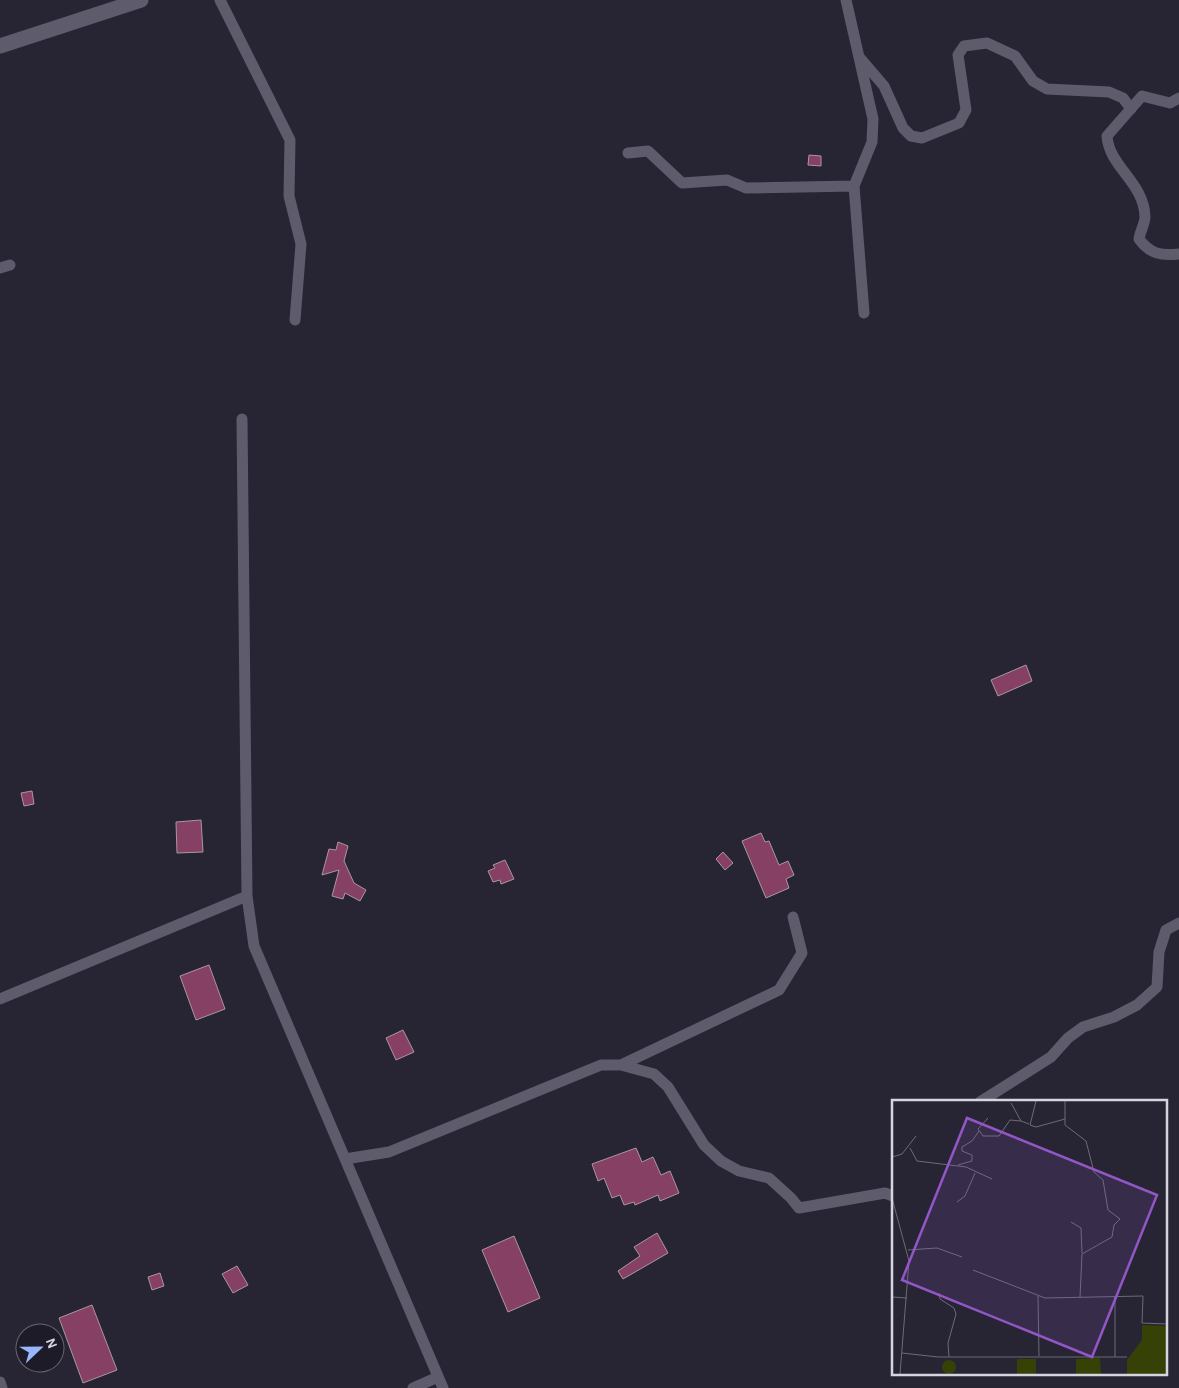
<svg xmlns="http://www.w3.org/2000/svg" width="1179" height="1388" font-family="'Alegreya Sans',sans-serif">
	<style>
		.building { fill: #854063; stroke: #ab979f }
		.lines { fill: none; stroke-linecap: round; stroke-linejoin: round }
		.minor { stroke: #5e5c6c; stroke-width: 11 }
		.tertiary { stroke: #5e5c6c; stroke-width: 15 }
		.inset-road { fill: none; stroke: #6d6b78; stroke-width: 1 }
		.view { fill: #9256c7; fill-opacity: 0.15; stroke: #9256c7; stroke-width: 2.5 }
		.inset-edge { fill: none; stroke: #d6d5df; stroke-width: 2.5 }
	</style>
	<rect width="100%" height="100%" fill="#272533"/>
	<!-- building -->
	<path class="building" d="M809 155 821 156V166L808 165Z
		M1026 665 1032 681 998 696 991 680Z
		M32 791 34 804 24 806 21 793Z
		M201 820 203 852 177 853 176 822Z
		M761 833 765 842 769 841 779 865 788 861 794 875 786 879 789 888 766 898 742 841Z
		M338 842 348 846 344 861 354 883 366 890 360 901 345 893 343 899 332 896 339 870 322 875 329 849 336 850Z
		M723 852 733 863 725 870 716 859Z
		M505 860 514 879 501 884 500 880 493 882 488 871 495 868 493 865Z
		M209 965 225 1009 196 1020 180 976Z
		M403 1030 414 1052 396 1060 386 1038Z
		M636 1148 642 1162 653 1157 661 1175 670 1171 679 1193 660 1201 658 1195 635 1205 634 1202 624 1205 620 1195 612 1198 604 1178 598 1181 592 1164Z
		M657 1233 668 1253 623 1279 618 1271 640 1256 634 1247Z
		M514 1236 540 1298 508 1312 482 1250Z
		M237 1266 248 1285 233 1293 222 1274Z
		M160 1273 164 1286 152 1290 148 1277Z
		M92 1305 117 1370 83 1383 59 1318Z"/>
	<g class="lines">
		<!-- minor -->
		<path class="minor" d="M220 0 290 140 289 196 301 244 295 320
			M846 0 873 119 872 142 854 186 864 313
			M860 58 884 86 903 128 911 136 922 138 959 123 966 110 958 55 964 46 987 43 1015 56 1033 81 1047 89 1109 92 1123 98 1131 109
			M1179 98 1170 103 1142 96 1107 136C1109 167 1144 182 1145 217 1145 223 1140 232 1139 239 1150 254 1161 256 1179 254
			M628 153 648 151 682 183 727 180 746 188 854 186
			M0 268 10 265
			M242 419 247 896 254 946 443 1388
			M0 999 247 896
			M621 1065 779 990 802 953 793 917
			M980 1102 1051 1057 1068 1038 1083 1027 1114 1017 1137 1005 1157 987 1159 952 1166 930 1179 923
			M345 1159 389 1152 601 1065H621L654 1074 668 1087 704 1145 721 1161 739 1171 769 1178 791 1198 799 1208 885 1193 893 1196
			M0 1382 2 1388
			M413 1388 438 1377"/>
		<!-- tertiary -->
		<path class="tertiary" d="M0 46 141 0"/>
	</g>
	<!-- overview -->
	<g transform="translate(892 1100)">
		<rect width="275" height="275" fill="#272533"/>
		<path d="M250 225 275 226V274H235V260L250 240ZM208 258 209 274H184V259ZM125 259H144V274H125ZM50 267a7 7 0 1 1 14 0a7 7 0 1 1-14 0Z" fill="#364205"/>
		<path class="inset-road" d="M144 1 138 25 144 27 173 19M173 1V25L194 41 202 72 211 80 216 110 228 119 222 125 220 137 190 154 188 197M119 3 129 21 137 24M96 18 86 29 91 36H107L118 20 129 21M18 48 25 61 74 67 100 79M0 57 10 54 24 36M66 65 80 61V55L70 51V47L80 41 87 31M0 98 17 161 8 274M65 102 73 96 83 73M179 122 189 128 190 153M16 150 45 148 70 157M81 170 153 198 251 196 250 223 275 224M47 193 48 199 62 208 64 214 56 243 57 257M146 196 147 256M223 196V257M0 197 15 198M10 253 46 257H235"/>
		<path class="view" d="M75 18 265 95 200 257 10 180Z"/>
		<rect width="275" height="275" class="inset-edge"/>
	</g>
	<!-- north arrow -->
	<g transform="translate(40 1348) rotate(68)"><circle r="24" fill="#1e1b29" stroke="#686572"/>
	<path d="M0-4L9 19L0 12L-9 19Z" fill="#97b6fd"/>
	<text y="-8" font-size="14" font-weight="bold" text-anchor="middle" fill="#d6d5df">N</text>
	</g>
</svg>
